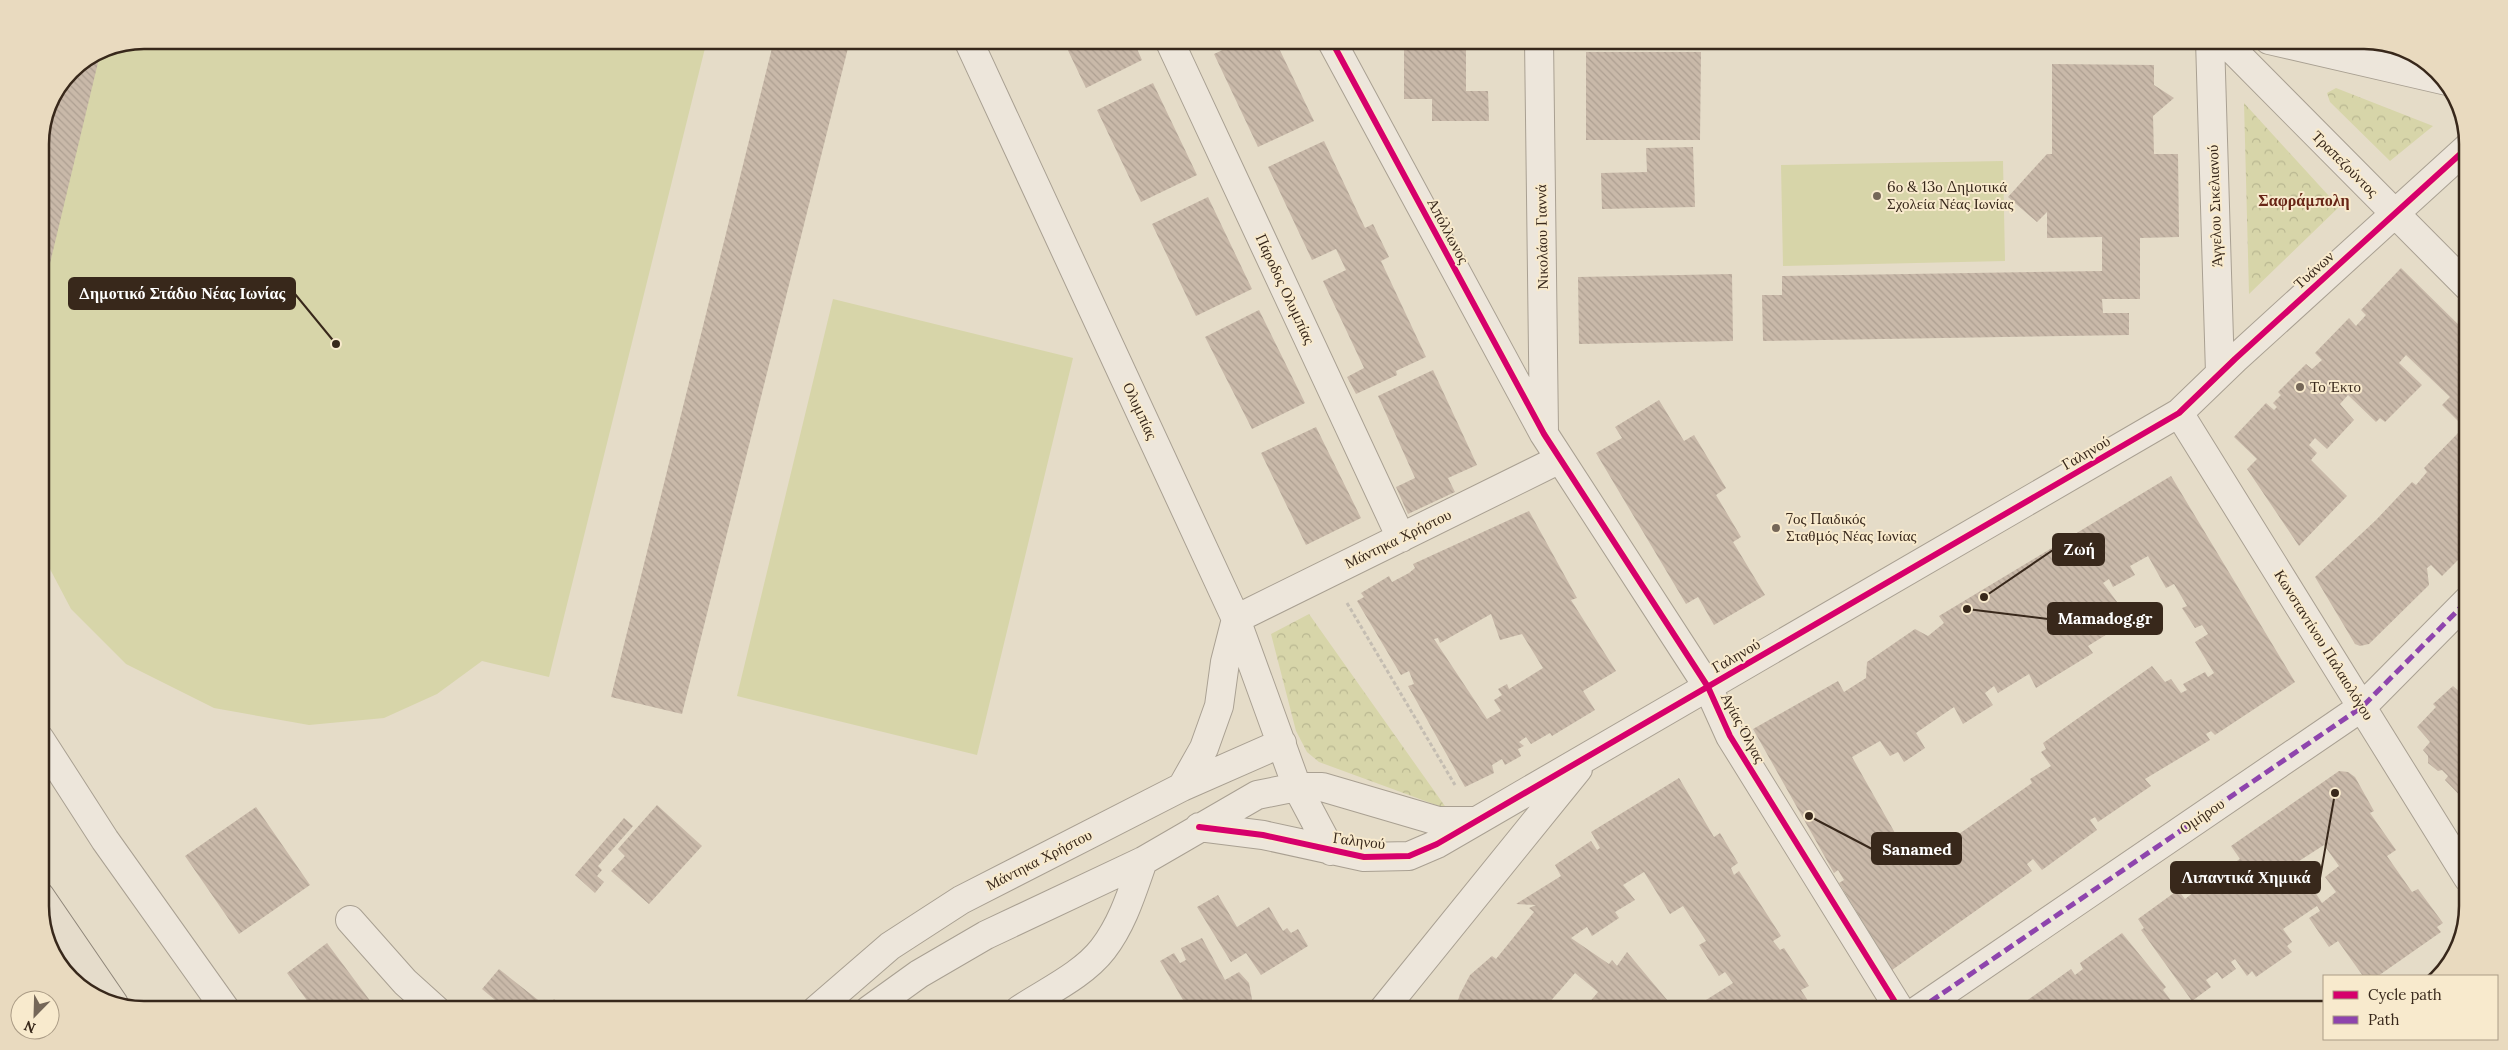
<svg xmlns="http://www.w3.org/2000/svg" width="2508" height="1050" font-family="Lora,serif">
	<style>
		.grass { fill: #d7d5a9 }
		.forest { fill: url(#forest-crowns) }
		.building { fill: url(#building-back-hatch); fill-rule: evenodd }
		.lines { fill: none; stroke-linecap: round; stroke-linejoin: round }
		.minor-casing { stroke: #a9a092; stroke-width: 30 }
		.major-casing { stroke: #8f8679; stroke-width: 30 }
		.path { stroke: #c4bdb2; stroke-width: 3; stroke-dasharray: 4 2.5; stroke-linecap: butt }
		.minor { stroke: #ede6db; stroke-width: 28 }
		.major { stroke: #e5dccb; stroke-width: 28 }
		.quiet { stroke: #8e44ad; stroke-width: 5; stroke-dasharray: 10 5; stroke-linecap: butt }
		.cycleway-casing { stroke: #f8eacd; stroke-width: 9 }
		.cycleway { stroke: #d6006c; stroke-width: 6 }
		.poi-dot { fill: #756758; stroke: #f8eacd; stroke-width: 2 }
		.labels { text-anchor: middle; stroke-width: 4; stroke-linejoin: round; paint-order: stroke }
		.street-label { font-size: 15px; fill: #38281b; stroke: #f8eacd }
		.poi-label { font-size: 15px; fill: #38281b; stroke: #f8eacd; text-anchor: start }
		.neighbourhood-label { font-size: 16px; font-weight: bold; fill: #682516; stroke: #f8eacd }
		.rim { fill: none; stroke: #38281b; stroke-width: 2.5 }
		.leader { fill: none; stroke: #38281b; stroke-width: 2 }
		.callout-dot { fill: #38281b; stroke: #f8eacd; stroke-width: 2 }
		.callout { fill: #38281b; stroke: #38281b; stroke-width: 2 }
		.callout-label { font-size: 16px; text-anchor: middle; font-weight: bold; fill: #fff }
	</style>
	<defs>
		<pattern id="forest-crowns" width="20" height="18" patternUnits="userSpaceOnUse" patternTransform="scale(1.25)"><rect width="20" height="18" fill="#d7d5a9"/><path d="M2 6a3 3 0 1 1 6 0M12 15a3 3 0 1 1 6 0" fill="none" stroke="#b9b791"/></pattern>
		<pattern id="building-back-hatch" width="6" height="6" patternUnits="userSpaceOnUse" patternTransform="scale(1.25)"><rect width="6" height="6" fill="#c9b9a9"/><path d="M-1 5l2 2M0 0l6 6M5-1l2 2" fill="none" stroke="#ad9f91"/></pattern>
	</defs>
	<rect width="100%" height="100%" fill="#e5dcc8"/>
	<!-- grass -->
	<path class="grass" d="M144 40H707L549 677 482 661 437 694 384 718 309 725 214 708 126 664 71 609 40 550V137L48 104 71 70 104 48Z
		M2003 161 2005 261 1783 266 1781 165Z
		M833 299 1073 358 977 755 737 696Z"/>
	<!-- forest -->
	<path class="forest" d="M2336 88 2433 126 2390 161 2330 102 2327 93Z
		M2244 103 2339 207 2249 294Z
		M1309 614 1447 809 1319 762 1307 752 1296 731 1271 634Z"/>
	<!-- building -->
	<path class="building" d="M774 40H850L682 714 611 697Z
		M1063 40H1133L1142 60 1086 88Z
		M1244 40H1275L1314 121 1258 147 1214 54Z
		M1404 40H1466V91H1488L1489 121H1432V99H1404Z
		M101 50 41 301H40V137L48 104 71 70Z
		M1586 52H1701L1700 140H1586Z
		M2052 64 2154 65V85L2174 98 2153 116 2154 154H2178L2179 237 2140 238V299H2102L2103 313H2129V335L1763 341 1762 295H1782V276L2102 271V237L2047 238V212L2037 222 2008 197 2047 154H2052Z
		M1153 83 1197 175 1141 202 1097 110Z
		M1324 141 1365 228 1373 224 1389 257 1381 261 1426 357 1396 371 1397 375 1356 394 1347 377 1364 368 1323 281 1346 270 1336 249 1312 260 1268 167Z
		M1693 147 1695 207 1602 209 1601 173 1647 172 1646 148Z
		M1208 197 1252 289 1196 316 1152 224Z
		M2401 268 2468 334V411L2458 421 2442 405 2450 397 2406 355 2399 363 2422 385 2385 422 2380 418 2376 422 2348 395 2340 404 2354 420 2327 449 2315 438 2309 445 2317 453 2311 460 2347 496 2299 546 2247 469 2257 459 2234 437 2266 403 2274 410 2277 407 2273 403 2281 395 2278 392 2306 364 2312 369 2322 360 2315 353 2349 318 2356 326 2366 315 2361 310Z
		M1732 274 1733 341 1579 344 1578 277Z
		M1259 310 1305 403 1252 429 1205 337Z
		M1433 370 1477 465 1448 478 1455 492 1408 514 1396 487 1415 478 1378 396Z
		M1659 400 1684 441 1694 435 1726 488 1716 495 1741 537 1733 542 1765 595 1714 625 1698 597 1686 604 1596 453 1622 438 1615 427Z
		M1316 427 1361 518 1306 545 1261 453Z
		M2459 432 2468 440V522L2465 525 2468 528V550L2442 576 2431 565 2427 568 2429 585 2369 644 2360 646 2355 644 2315 577 2376 520 2412 482 2416 485 2427 472 2424 468Z
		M2171 476 2295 682 2215 735 2211 731 2206 734 2210 740 2145 779 2151 786 2098 822 2095 817 2090 820 2097 830 2042 870 2033 859 2027 864 2032 871 1892 970 1839 883 1844 880 1838 870 1834 873 1753 729 1838 681 1844 692 1866 678 1867 662 1915 629 1928 636 1944 623 1939 616ZM2148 556 2166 588 2174 584 2187 606 2182 608 2195 628 2202 625 2208 634 2195 642 2214 673 2208 677 2205 672 2183 684 2187 690 2181 693 2171 679 2165 682 2152 666 2043 743 2046 749 2041 752 2051 766 2030 779 2032 783 1926 857 1919 859 1916 854 1909 858 1898 838 1890 841 1888 837 1895 833 1852 757 1880 741 1890 756 1898 752 1904 762 1925 748 1916 733 1954 707 1963 724 1993 705 1985 693 1994 686 1998 693 2029 674 2036 688 2093 653 2088 646 2125 623 2122 618 2126 614 2103 583 2109 579 2113 587 2135 575 2130 566Z
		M1529 511 1577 598 1571 600 1616 671 1583 691 1595 710 1552 736 1550 733 1531 744 1526 737 1519 742 1524 746 1518 749 1521 756 1505 765 1502 759 1492 765 1494 773 1465 787 1408 686 1414 684 1409 671 1401 675 1357 601 1364 597 1361 593 1389 576 1392 582 1409 573 1415 568 1413 564ZM1491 614 1500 640 1522 634 1543 668 1509 689 1507 684 1498 689 1502 695 1494 700 1501 711 1487 719 1434 639 1438 638 1440 643Z
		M2468 685V804L2445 780 2448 776 2442 770 2438 771 2428 763V756L2423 750 2430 742 2417 727 2436 707 2433 704 2453 686 2461 693Z
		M2339 771 2348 772 2355 777 2374 811 2370 813 2396 850 2387 856 2412 892 2418 889 2443 923 2437 927 2441 932 2378 976H2363L2338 941 2329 947 2309 918 2320 911 2317 906 2283 929 2292 942 2287 946 2292 952 2256 977 2252 971 2247 976 2235 959 2231 962 2236 969 2222 979 2217 972 2206 980 2211 987 2192 1001 2141 930 2144 928 2138 919 2178 890 2185 899 2194 892 2191 887 2227 861 2230 865 2240 859 2231 846ZM2324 845 2339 866 2325 877 2336 892 2322 903 2296 863Z
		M1679 778 1714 837 1720 833 1738 863 1731 868 1734 875 1739 871 1781 936 1773 941 1780 950 1784 948 1809 986 1801 990 1814 1010H1690L1733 983 1725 972 1719 976 1699 945 1706 941 1683 906 1670 914 1644 872 1623 885 1635 900 1615 912 1619 918 1592 936 1587 927 1571 938 1609 964 1612 960 1617 966 1627 952 1668 1001 1657 1010H1583L1598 992 1575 973 1548 1004 1553 1008 1550 1010H1455L1460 994 1470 975 1492 956 1496 959 1534 912 1529 908 1536 905 1516 904 1561 876 1555 865 1591 841 1597 850 1600 848 1591 832Z
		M657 805 702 846 649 904 611 871 625 856 618 849Z
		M256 807 310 885 239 934 185 856Z
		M624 818 633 826 598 866 602 870 597 876 604 882 595 893 575 875Z
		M1218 895 1237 927 1269 907 1283 931 1287 928 1291 933 1298 929 1308 946 1261 975 1246 953 1231 962 1197 907Z
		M2122 933 2166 987 2163 990 2178 1010H2014L2071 969 2075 975 2083 969 2080 963Z
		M1202 938 1225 980 1239 972 1249 983 1254 1010H1189L1160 961 1174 953 1180 963 1186 960 1181 948Z
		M327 943 377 1010H314L287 973Z
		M499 969 547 1007 554 999 567 1010H507L482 989Z
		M584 1002 594 1010H577Z"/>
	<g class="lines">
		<!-- minor casing -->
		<g class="minor-casing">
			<path id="minor" d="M968 40 1236 619 1297 787 1331 851
				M1169 40 1401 538
				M1331 40 1544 434 1708 687 1730 736 1900 1010
				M1539 40 1544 431
				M2210 40 2220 373
				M2223 40 2468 287
				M2269 40 2447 81
				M2179 413 2468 878
				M1236 619 1560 459
				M40 739 105 840 226 1010
				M1182 787 1204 748 1219 706 1225 662 1236 619
				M1199 827 1263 835 1364 857 1409 856 1437 844 2179 413 2235 359 2468 147
				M350 920 405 982 436 1010
				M816 1010 890 946 961 900 1182 787 1282 743
				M869 1010 919 974 986 935 1143 861 1257 795 1297 787H1322L1438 821H1475
				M1019 1010C1046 992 1083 975 1103 949 1123 923 1132 892 1143 861
				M1383 1010 1578 769
				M1918 1010 2362 707 2468 600"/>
		</g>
		<!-- major casing -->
		<g class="major-casing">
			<path id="major" d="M40 896 114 1004"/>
		</g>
		<!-- path -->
		<path class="path" d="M1347 603 1455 785"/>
		<!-- minor -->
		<use href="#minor" class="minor"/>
		<!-- major -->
		<use href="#major" class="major"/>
		<!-- quiet -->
		<path class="quiet" d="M1918 1010 2362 707 2468 600"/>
		<!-- cycleway casing -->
		<g class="cycleway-casing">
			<path id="cycleway" d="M1331 40 1544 434 1708 687 1730 736 1900 1010
				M1199 827 1263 835 1364 857 1409 856 1437 844 2179 413 2235 359 2468 147"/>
		</g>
		<!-- cycleway -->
		<use href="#cycleway" class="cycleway"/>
	</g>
	<!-- markers -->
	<g class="poi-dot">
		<circle cx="1877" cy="196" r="5"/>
		<circle cx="2300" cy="387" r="5"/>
		<circle cx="1776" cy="528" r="5"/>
	</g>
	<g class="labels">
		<!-- street labels -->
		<g class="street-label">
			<text transform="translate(2345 164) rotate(45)" y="5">Τραπεζούντος</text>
			<text transform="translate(2215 206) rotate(-92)" y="5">Άγγελου Σικελιανού</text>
			<text transform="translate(1448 231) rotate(62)" y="5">Απόλλωνος</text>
			<text transform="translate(1542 237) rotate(-91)" y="5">Νικολάου Γιαννά</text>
			<text transform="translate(2314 270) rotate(-42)" y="5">Τυάνων</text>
			<text transform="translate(1285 289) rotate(65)" y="5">Πάροδος Ολυμπίας</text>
			<text transform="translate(1140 411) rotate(65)" y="5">Ολυμπίας</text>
			<text transform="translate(2086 453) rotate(-30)" y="5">Γαληνού</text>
			<text transform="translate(1398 539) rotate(-26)" y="5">Μάντηκα Χρήστου</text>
			<text transform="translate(2324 645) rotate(58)" y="5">Κωνσταντίνου Παλαιολόγου</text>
			<text transform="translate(1736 656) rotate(-30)" y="5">Γαληνού</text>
			<text transform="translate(1743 728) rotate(62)" y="5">Αγίας Όλγας</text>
			<text transform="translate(2202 816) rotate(-34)" y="5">Ομήρου</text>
			<text transform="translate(1359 841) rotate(7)" y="5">Γαληνού</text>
			<text transform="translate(1039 860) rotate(-27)" y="5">Μάντηκα Χρήστου</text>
		</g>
		<!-- poi labels -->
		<g class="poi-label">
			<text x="1887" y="192">6ο &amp; 13ο Δημοτικά<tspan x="1887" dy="17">Σχολεία Νέας Ιωνίας</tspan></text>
			<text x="2310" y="392">Το Έκτο</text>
			<text x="1786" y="524">7ος Παιδικός<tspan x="1786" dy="17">Σταθμός Νέας Ιωνίας</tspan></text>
		</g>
		<!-- neighbourhood labels -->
		<g class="neighbourhood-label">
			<text x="2304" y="206">Σαφράμπολη</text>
		</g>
	</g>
	<!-- crop -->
	<path d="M0 0H2508V1050H0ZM144 49H2364A95 95 0 0 1 2459 144V906A95 95 0 0 1 2364 1001H144A95 95 0 0 1 49 906V144A95 95 0 0 1 144 49Z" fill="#e9dabf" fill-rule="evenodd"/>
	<path class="rim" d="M144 49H2364A95 95 0 0 1 2459 144V906A95 95 0 0 1 2364 1001H144A95 95 0 0 1 49 906V144A95 95 0 0 1 144 49Z"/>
	<!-- callouts -->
	<path class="leader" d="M336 344L295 294M1984 597L2053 550M1967 609L2048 619M1809 816L1872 849M2335 793L2320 878"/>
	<g class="callout-dot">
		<circle cx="336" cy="344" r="5"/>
		<circle cx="1984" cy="597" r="5"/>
		<circle cx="1967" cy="609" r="5"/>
		<circle cx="1809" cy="816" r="5"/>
		<circle cx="2335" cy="793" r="5"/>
	</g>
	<g class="callout">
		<rect x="69" y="278" width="226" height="31" rx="5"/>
		<rect x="2053" y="534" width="51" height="31" rx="5"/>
		<rect x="2048" y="603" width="114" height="31" rx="5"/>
		<rect x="1872" y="833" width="89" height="31" rx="5"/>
		<rect x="2171" y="862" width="149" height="31" rx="5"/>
	</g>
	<g class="callout-label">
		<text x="182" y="299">Δημοτικό Στάδιο Νέας Ιωνίας</text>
		<text x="2079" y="555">Ζωή</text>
		<text x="2105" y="624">Mamadog.gr</text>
		<text x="1917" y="855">Sanamed</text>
		<text x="2246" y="883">Λιπαντικά Χημικά</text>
	</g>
	<!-- legend -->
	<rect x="2323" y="975" width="175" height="65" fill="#f8eacd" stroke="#ab9c86"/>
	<rect x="2333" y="991" width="25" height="8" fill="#d6006c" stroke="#ab9c86"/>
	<text x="2368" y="1000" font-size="15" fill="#38281b">Cycle path</text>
	<rect x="2333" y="1016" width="25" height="8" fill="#8e44ad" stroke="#ab9c86"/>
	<text x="2368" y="1025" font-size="15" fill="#38281b">Path</text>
	<!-- north arrow -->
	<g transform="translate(35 1015) rotate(203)"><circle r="24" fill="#f8eacd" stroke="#ab9c86"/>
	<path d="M0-4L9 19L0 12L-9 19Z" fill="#756758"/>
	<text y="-8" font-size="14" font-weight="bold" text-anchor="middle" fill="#38281b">N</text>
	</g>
</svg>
